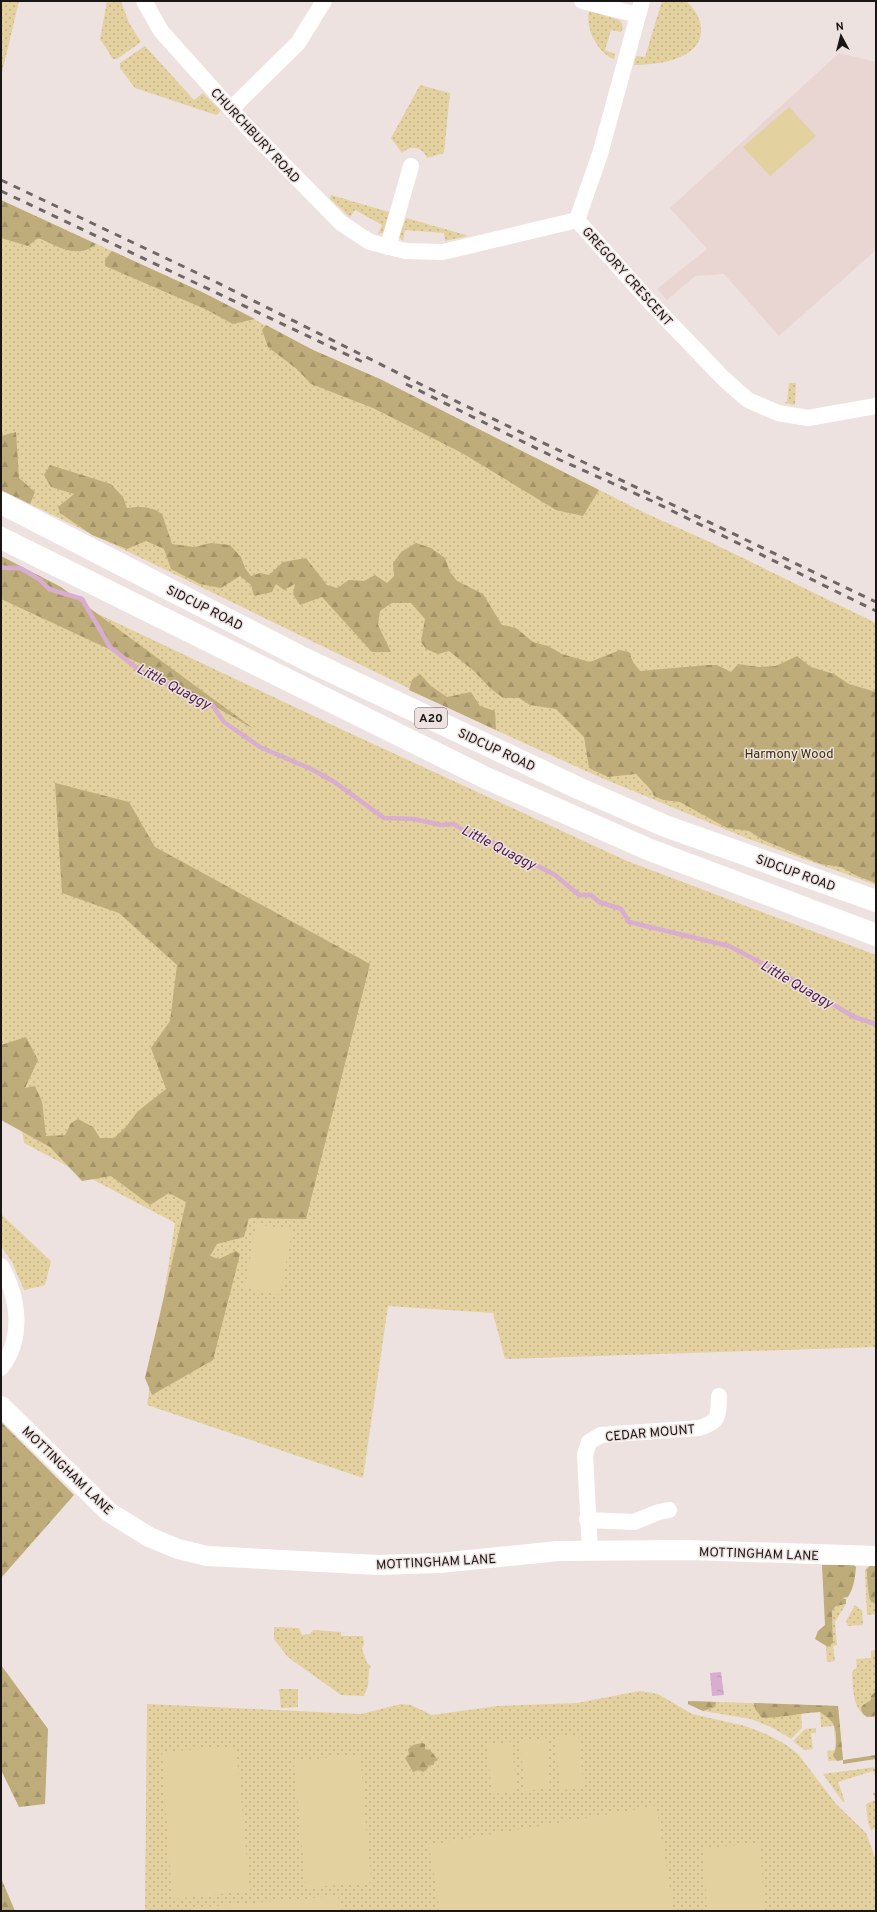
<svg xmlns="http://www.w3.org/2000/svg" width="877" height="1912" font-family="Overpass,sans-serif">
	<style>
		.built { fill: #e9d5d1 }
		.green { fill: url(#green-dots) }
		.forest { fill: url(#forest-firs) }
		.pitch { fill: #e3d1a0 }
		.water { fill: url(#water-ripples) }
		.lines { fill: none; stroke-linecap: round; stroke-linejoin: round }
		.stream { stroke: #d8add0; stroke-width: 4.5 }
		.minor { stroke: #fff; stroke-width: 16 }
		.tertiary { stroke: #fff; stroke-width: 20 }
		.trunk { stroke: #fff; stroke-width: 22 }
		.rail { stroke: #6d6664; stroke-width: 3; stroke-dasharray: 7 7; stroke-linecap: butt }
		.labels { text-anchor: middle; stroke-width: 3; stroke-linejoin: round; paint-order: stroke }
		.shield { fill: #eee2e0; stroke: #5a5352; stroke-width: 1 }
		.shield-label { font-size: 12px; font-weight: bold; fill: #1a1615 }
		.street-label { font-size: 13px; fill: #1a1615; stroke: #eee2e0 }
		.park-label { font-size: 13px; fill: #3a2d03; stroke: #eee2e0 }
		.water-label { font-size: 14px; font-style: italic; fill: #4c1946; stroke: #eee2e0 }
	</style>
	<defs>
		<pattern id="green-dots" width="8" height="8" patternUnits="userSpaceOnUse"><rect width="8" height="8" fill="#e3d1a0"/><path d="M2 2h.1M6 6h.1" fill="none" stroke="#c2b389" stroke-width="1.8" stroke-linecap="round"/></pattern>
		<pattern id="forest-firs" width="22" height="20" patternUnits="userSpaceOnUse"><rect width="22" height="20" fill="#beac7b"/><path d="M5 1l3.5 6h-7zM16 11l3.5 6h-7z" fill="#a39369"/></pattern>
		<pattern id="water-ripples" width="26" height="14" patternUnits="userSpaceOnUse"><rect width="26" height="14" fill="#d8add0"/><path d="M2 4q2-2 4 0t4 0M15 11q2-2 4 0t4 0" fill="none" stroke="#b994b2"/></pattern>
	</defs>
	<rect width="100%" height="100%" fill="#eee2e0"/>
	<!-- built -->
	<path class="built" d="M839 53 876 62V250L779 336 724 274 695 276 667 300 657 289 707 249 670 208Z"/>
	<!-- green -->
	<path class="green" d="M1 1H19L1 77Z
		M107 1H121L129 23 141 42 117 59H113L100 39Z
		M662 1H686C694 8 700 17 701 28 703 60 657 65 634 65L636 56 645 57Z
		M589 11 619 20C623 24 624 27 621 32L611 30 605 50 615 54 614 59C598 53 585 29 589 11Z
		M145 46 194 100 203 93 221 111 216 115 135 88 120 68V63Z
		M420 85 450 93 444 153 427 158C423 147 411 144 402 153L391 138Z
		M331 195 389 212 383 233 378 234 382 225 355 210 350 217 330 199Z
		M1 200 204 293 313 350 380 379 645 513 712 543 876 623V885L746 838 597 776 491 728 1 490Z
		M406 218 466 235 468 236 445 241 444 233 405 230 403 241 399 237Z
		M789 383H796L795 405 784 403 787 402Z
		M1 568 343 730 627 861 876 955V1347L505 1359 493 1313 388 1306 363 1478 147 1405 175 1223 24 1143 19 1109 1 1101Z
		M1 1214 51 1261 45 1285 24 1290 12 1262 1 1246Z
		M870 1566H876V1614L867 1615 865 1571 867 1567Z
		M846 1604 835 1622 837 1645 833 1646 835 1661 827 1662 826 1646 833 1643 832 1611 836 1606Z
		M855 1605 862 1610 863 1625 848 1626 846 1621Z
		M274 1627 299 1628 302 1635 310 1634 313 1630 341 1632V1636H363L364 1644 362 1649 367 1663 371 1667 369 1669 368 1686 364 1696 341 1695 296 1663 287 1656 274 1639Z
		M876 1650V1717C852 1720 853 1687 852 1672L857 1667 856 1659 871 1658V1651Z
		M279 1689H298V1707L281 1708Z
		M640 1691 658 1694 692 1714 745 1726 766 1734 785 1744 798 1754 836 1804 866 1833 876 1860V1911H145L147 1704 361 1714 401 1704 411 1705 432 1715 497 1706 577 1703Z
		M688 1701 838 1706 843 1760 828 1761 827 1751 836 1750 834 1726 821 1727 820 1712 801 1713 802 1728 791 1739 773 1728 751 1719 703 1711 688 1704Z
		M816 1728V1733H811L813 1749 804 1750 793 1741 805 1729Z
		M876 1767V1779L873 1771 838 1782 845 1802H843L823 1774Z
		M876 1792V1828L871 1830 868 1823 866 1804 875 1800 873 1793Z"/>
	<!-- forest -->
	<path class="forest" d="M1 200 96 244C77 260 58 246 38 238L28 246 1 238Z
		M112 251 202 292 255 319 233 324 205 309 105 266V260Z
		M266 325 313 350 380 379 599 490 583 516 556 510 462 453 373 408 311 384 298 370 268 347 262 330Z
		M16 432 19 478 35 492 30 504 1 490V436Z
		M50 465 111 484 123 497 127 508C141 506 151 506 162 514L172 544 194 547 211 543 230 545 241 557 245 568 251 576 260 573 269 575 283 562 306 558 327 585 337 588 349 580 364 581 375 575 387 583 394 576 393 563 401 552 416 543 431 548 445 558 450 572 457 581 483 594 502 625 516 628 533 642 548 646 562 654 590 662 620 650 629 652 633 662 640 671 708 665H717L731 672 738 664 759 667 776 666 797 656 811 667 834 674 849 684 876 692V883L857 876 841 867 821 864 797 854 763 840 749 831 727 828 680 802 663 800 654 796 651 790 636 774 608 777 589 768 584 737 556 709 530 705 519 698H503L490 688 474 671 449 651 438 654 426 649 421 642 425 619 411 603H392L380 611 378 625 391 652H372L322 597 300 605 293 594 295 584 284 590 276 584 272 592 254 596 251 585 240 576 221 588 200 584 171 569 164 549 146 541 127 549 92 535 60 513 58 507 74 494 51 487 44 475Z
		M1 556 61 587 254 729 139 663 1 599Z
		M420 674 431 686 447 697 471 692 480 706 495 711 496 730 409 690 412 680Z
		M55 783 129 802 155 847 370 964 306 1219 249 1218 244 1237 217 1244 210 1256 219 1259 236 1251 240 1254 213 1360 152 1395 145 1378 186 1202 169 1193 150 1205 111 1176 82 1181 50 1147 1 1120V1045L26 1037 38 1060 25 1088 35 1086 42 1102 46 1136 65 1135 71 1123 78 1119 93 1127 100 1138H114L126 1127 137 1112 166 1089 151 1048 170 1021 177 965 119 913 62 893Z
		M1 1422 74 1495 1 1578Z
		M872 1564 876 1565V1603L871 1602C868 1596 867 1577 867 1569Z
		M822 1565H854L856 1567C855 1578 854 1587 848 1597L842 1598 846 1599V1604L836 1606 832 1611 833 1643 828 1647 815 1639 818 1631 825 1625Z
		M1 1665 48 1729 45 1804 19 1807 1 1770Z
		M876 1691V1716L867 1717 863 1714 861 1708 863 1705 871 1700V1696Z
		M688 1701 716 1702 715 1707 703 1711 688 1704Z
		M754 1703 838 1706 843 1760 876 1755V1759L843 1764V1760L837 1761 833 1756C837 1748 838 1730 832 1722 829 1718 824 1715 820 1712 801 1713 781 1718 762 1718L755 1709Z
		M422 1743 425 1744V1749L430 1750 438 1760 434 1762V1765H429L428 1768 423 1772 418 1770 413 1772 405 1758 409 1754 408 1749 413 1745Z
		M1 1878 15 1911H1Z"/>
	<!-- pitch -->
	<path class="pitch" d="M789 107 816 136 770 176 743 147Z
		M256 1224 292 1230 280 1295 245 1288Z
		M578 1735 584 1788 561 1790 555 1738Z
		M546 1738 550 1788 525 1791 520 1741Z
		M511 1742 517 1791 492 1794 487 1745Z
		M236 1747 250 1891 172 1899 162 1752Z
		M360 1755 371 1882 306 1888 294 1761Z
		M656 1806 674 1911H440L429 1845Z
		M760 1844 764 1911H707L703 1848Z
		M338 1896 339 1911H194V1908Z"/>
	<!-- water -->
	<path class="water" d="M721 1672 724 1695 712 1696 710 1673Z"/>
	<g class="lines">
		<!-- stream -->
		<path class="stream" d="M1 567 5 568H20L39 579 49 589 82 599 110 647 138 669 213 706 224 722 260 747 311 769 333 781 384 818 414 819 441 825 454 824 466 832 488 840 555 875 579 895H591L599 902 621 909 629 922 729 946 781 973 854 1017 876 1024"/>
		<!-- minor -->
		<path class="minor" d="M144 1 161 31 246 126 341 223 370 242 405 251 443 252 577 220
			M582 1 638 15
			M642 1 600 154 577 220 651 303 724 379 748 400 778 413 808 418 876 406
			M231 109 298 43 324 1
			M388 247 411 166
			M1 1266C19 1298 24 1338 1 1368
			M587 1520 634 1522 659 1512 669 1510
			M590 1550 585 1455 589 1442 601 1435 699 1428C720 1422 718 1416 719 1396"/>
		<!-- tertiary -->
		<path class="tertiary" d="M1 1406 109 1512 149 1537 178 1549 207 1556 378 1565 440 1563 558 1551 689 1550 876 1556"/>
		<!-- trunk -->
		<path class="trunk" d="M1 503 307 660 578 788 665 826 876 901
			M1 538 486 778 650 850 876 935"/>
		<!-- rail -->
		<path class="rail" d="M1 180 216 282 418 383 876 602
			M1 191 367 364
			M406 384 558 459 652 501 876 611"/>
	</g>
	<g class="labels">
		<!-- shield labels -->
		<rect class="shield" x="415" y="708" width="32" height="20" rx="3"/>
		<g class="shield-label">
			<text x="431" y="722">A20</text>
		</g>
		<!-- street labels -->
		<g class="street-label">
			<text transform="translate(256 135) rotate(47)" y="5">CHURCHBURY ROAD</text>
			<text transform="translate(628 276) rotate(48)" y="5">GREGORY CRESCENT</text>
			<text transform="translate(205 607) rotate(27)" y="5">SIDCUP ROAD</text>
			<text transform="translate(497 749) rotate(25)" y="5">SIDCUP ROAD</text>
			<text transform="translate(796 872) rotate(20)" y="5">SIDCUP ROAD</text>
			<text transform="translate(650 1432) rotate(-5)" y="5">CEDAR MOUNT</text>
			<text transform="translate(68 1470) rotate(44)" y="5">MOTTINGHAM LANE</text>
			<text transform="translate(759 1553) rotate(2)" y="5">MOTTINGHAM LANE</text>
			<text transform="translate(436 1561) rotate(-3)" y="5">MOTTINGHAM LANE</text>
		</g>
		<!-- park labels -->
		<g class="park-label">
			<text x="789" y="758">Harmony Wood</text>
		</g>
		<!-- water labels -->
		<g class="water-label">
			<text transform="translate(174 686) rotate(28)" y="5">Little Quaggy</text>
			<text transform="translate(499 847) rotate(27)" y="5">Little Quaggy</text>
			<text transform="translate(797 984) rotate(30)" y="5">Little Quaggy</text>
		</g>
	</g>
	<!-- border -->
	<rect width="877" height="1912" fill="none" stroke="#1a1615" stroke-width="4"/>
	<!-- north arrow -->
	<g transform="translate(841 36) rotate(353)" stroke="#eee2e0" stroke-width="3" paint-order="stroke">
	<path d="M0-3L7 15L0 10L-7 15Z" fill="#1a1615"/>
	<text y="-6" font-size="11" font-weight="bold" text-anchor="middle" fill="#1a1615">N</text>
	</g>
</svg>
